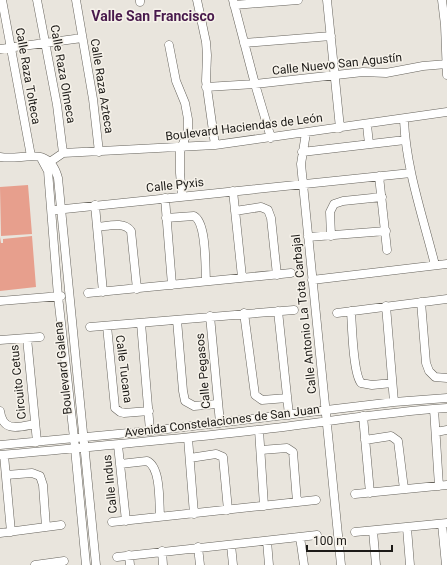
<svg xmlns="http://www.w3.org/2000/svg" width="447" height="565" font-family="Roboto,sans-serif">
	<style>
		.green { fill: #e79f8d }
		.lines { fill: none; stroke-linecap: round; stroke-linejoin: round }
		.minor-casing { stroke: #66635c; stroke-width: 9 }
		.minor { stroke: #fff; stroke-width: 8 }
		.labels { text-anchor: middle; stroke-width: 3; stroke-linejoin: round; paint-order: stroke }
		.street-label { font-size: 12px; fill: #1c1a17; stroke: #f6f2ea }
		.quarter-label { font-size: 14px; font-weight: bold; fill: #481a4c; stroke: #f6f2ea }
	</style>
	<rect width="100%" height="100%" fill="#e9e5dd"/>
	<!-- green -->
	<path class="green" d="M28 185 32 234 1 236 0 187Z
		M32 236 36 287 0 291V237L1 243H3V239Z"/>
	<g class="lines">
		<!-- minor casing -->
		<g class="minor-casing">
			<path id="minor" d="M2 0 31 156
				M37 0 57 105 63 153
				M76 0 93 99 99 152
				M140 0V2
				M197 0 206 42 207 55 206 81 215 145
				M233 0 255 84 271 138
				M327 0 340 128
				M442 0 445 25 447 75
				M234 5 298 0
				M244 43 331 36
				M169 45 176 81 185 103 188 119V130L180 152V173L182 196
				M0 49 82 38
				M206 87 255 84 363 72 386 73 423 66 447 64
				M404 120C406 169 423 217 435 265
				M367 125 369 144
				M306 133 301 164 341 565
				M302 152 405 140
				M0 157C24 161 49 144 58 178L96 565
				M41 158 48 171 58 296 74 438 86 565
				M47 164 63 153 215 145 447 112
				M379 176 387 250
				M233 191 242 277
				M165 198 172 285
				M95 205 103 292
				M55 210 411 173
				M235 211 261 207 268 210 271 218 277 275
				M166 218 194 216C207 223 205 267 206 281
				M97 227C108 226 124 221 131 231L137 289
				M331 236 330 212 334 204 343 201 382 197
				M308 237 386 231
				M312 280 447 264
				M88 293 291 273
				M0 301 61 296
				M421 302 426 363 429 371 435 377 447 378
				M386 306 394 402
				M278 311 289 415
				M351 311C352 326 353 373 361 383L372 385 392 383
				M244 313 255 395 262 400 287 398
				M337 313 447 299
				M210 316 220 423
				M177 320 183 391 185 401 194 406 217 404
				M141 323 150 431
				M107 326 115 408 120 412 124 413 149 411
				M90 327 294 310
				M27 338 37 442
				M0 340 40 337
				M434 409 439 486
				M0 411C3 433 19 427 35 424
				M363 416 370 493
				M259 430 264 506
				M436 432 447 430
				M188 438 194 514
				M365 440 391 436 398 441 404 489
				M0 445 150 431 394 402 447 398
				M118 445 126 521
				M261 450 287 448 293 452 297 502
				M0 455C86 447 171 440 257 430 320 423 383 412 447 408
				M4 455 11 532
				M190 458 216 454 223 457 228 510
				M120 464 147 461C161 467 159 502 160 516
				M6 475 32 473 40 476 43 485 46 527
				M355 494 447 485
				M112 522 316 500
				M442 524 446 565
				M407 528 410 565
				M373 531 376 565
				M355 532 447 523
				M0 533 61 525
				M300 537 304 565
				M267 541 269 565
				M231 545 233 565
				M198 547 200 565
				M162 551 163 565
				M129 555 130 565
				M117 557 317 535
				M35 565 64 561"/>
		</g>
		<!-- minor -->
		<use href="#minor" class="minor"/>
	</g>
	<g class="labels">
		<!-- street labels -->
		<g class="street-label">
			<text transform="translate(337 64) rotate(-6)" y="4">Calle Nuevo San Agustín</text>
			<text transform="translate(63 74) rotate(80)" y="4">Calle Raza Olmeca</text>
			<text transform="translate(28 76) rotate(80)" y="4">Calle Raza Tolteca</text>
			<text transform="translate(102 86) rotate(81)" y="4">Calle Raza Azteca</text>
			<text transform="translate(244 127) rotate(-7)" y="4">Boulevard Haciendas de León</text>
			<text transform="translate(175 185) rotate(-6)" y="4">Calle Pyxis</text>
			<text transform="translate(304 314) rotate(-96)" y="4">Calle Antonio La Tota Carbajal</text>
			<text transform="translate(63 368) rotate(-96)" y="4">Boulevard Galena</text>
			<text transform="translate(124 369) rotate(83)" y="4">Calle Tucana</text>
			<text transform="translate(203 371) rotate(-95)" y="4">Calle Pegasos</text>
			<text transform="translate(18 382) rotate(-96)" y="4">Circuito Cetus</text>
			<text transform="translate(222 421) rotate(-7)" y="4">Avenida Constelaciones de San Juan</text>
			<text transform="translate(110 484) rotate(-96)" y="4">Calle Indus</text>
		</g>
		<!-- quarter labels -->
		<g class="quarter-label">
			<text x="153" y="21">Valle San Francisco</text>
		</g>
	</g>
	<!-- scale -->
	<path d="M307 545v6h85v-6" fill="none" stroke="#1c1a17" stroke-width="2"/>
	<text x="313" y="545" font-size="12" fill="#1c1a17" stroke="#f6f2ea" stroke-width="3" paint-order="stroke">100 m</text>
</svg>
